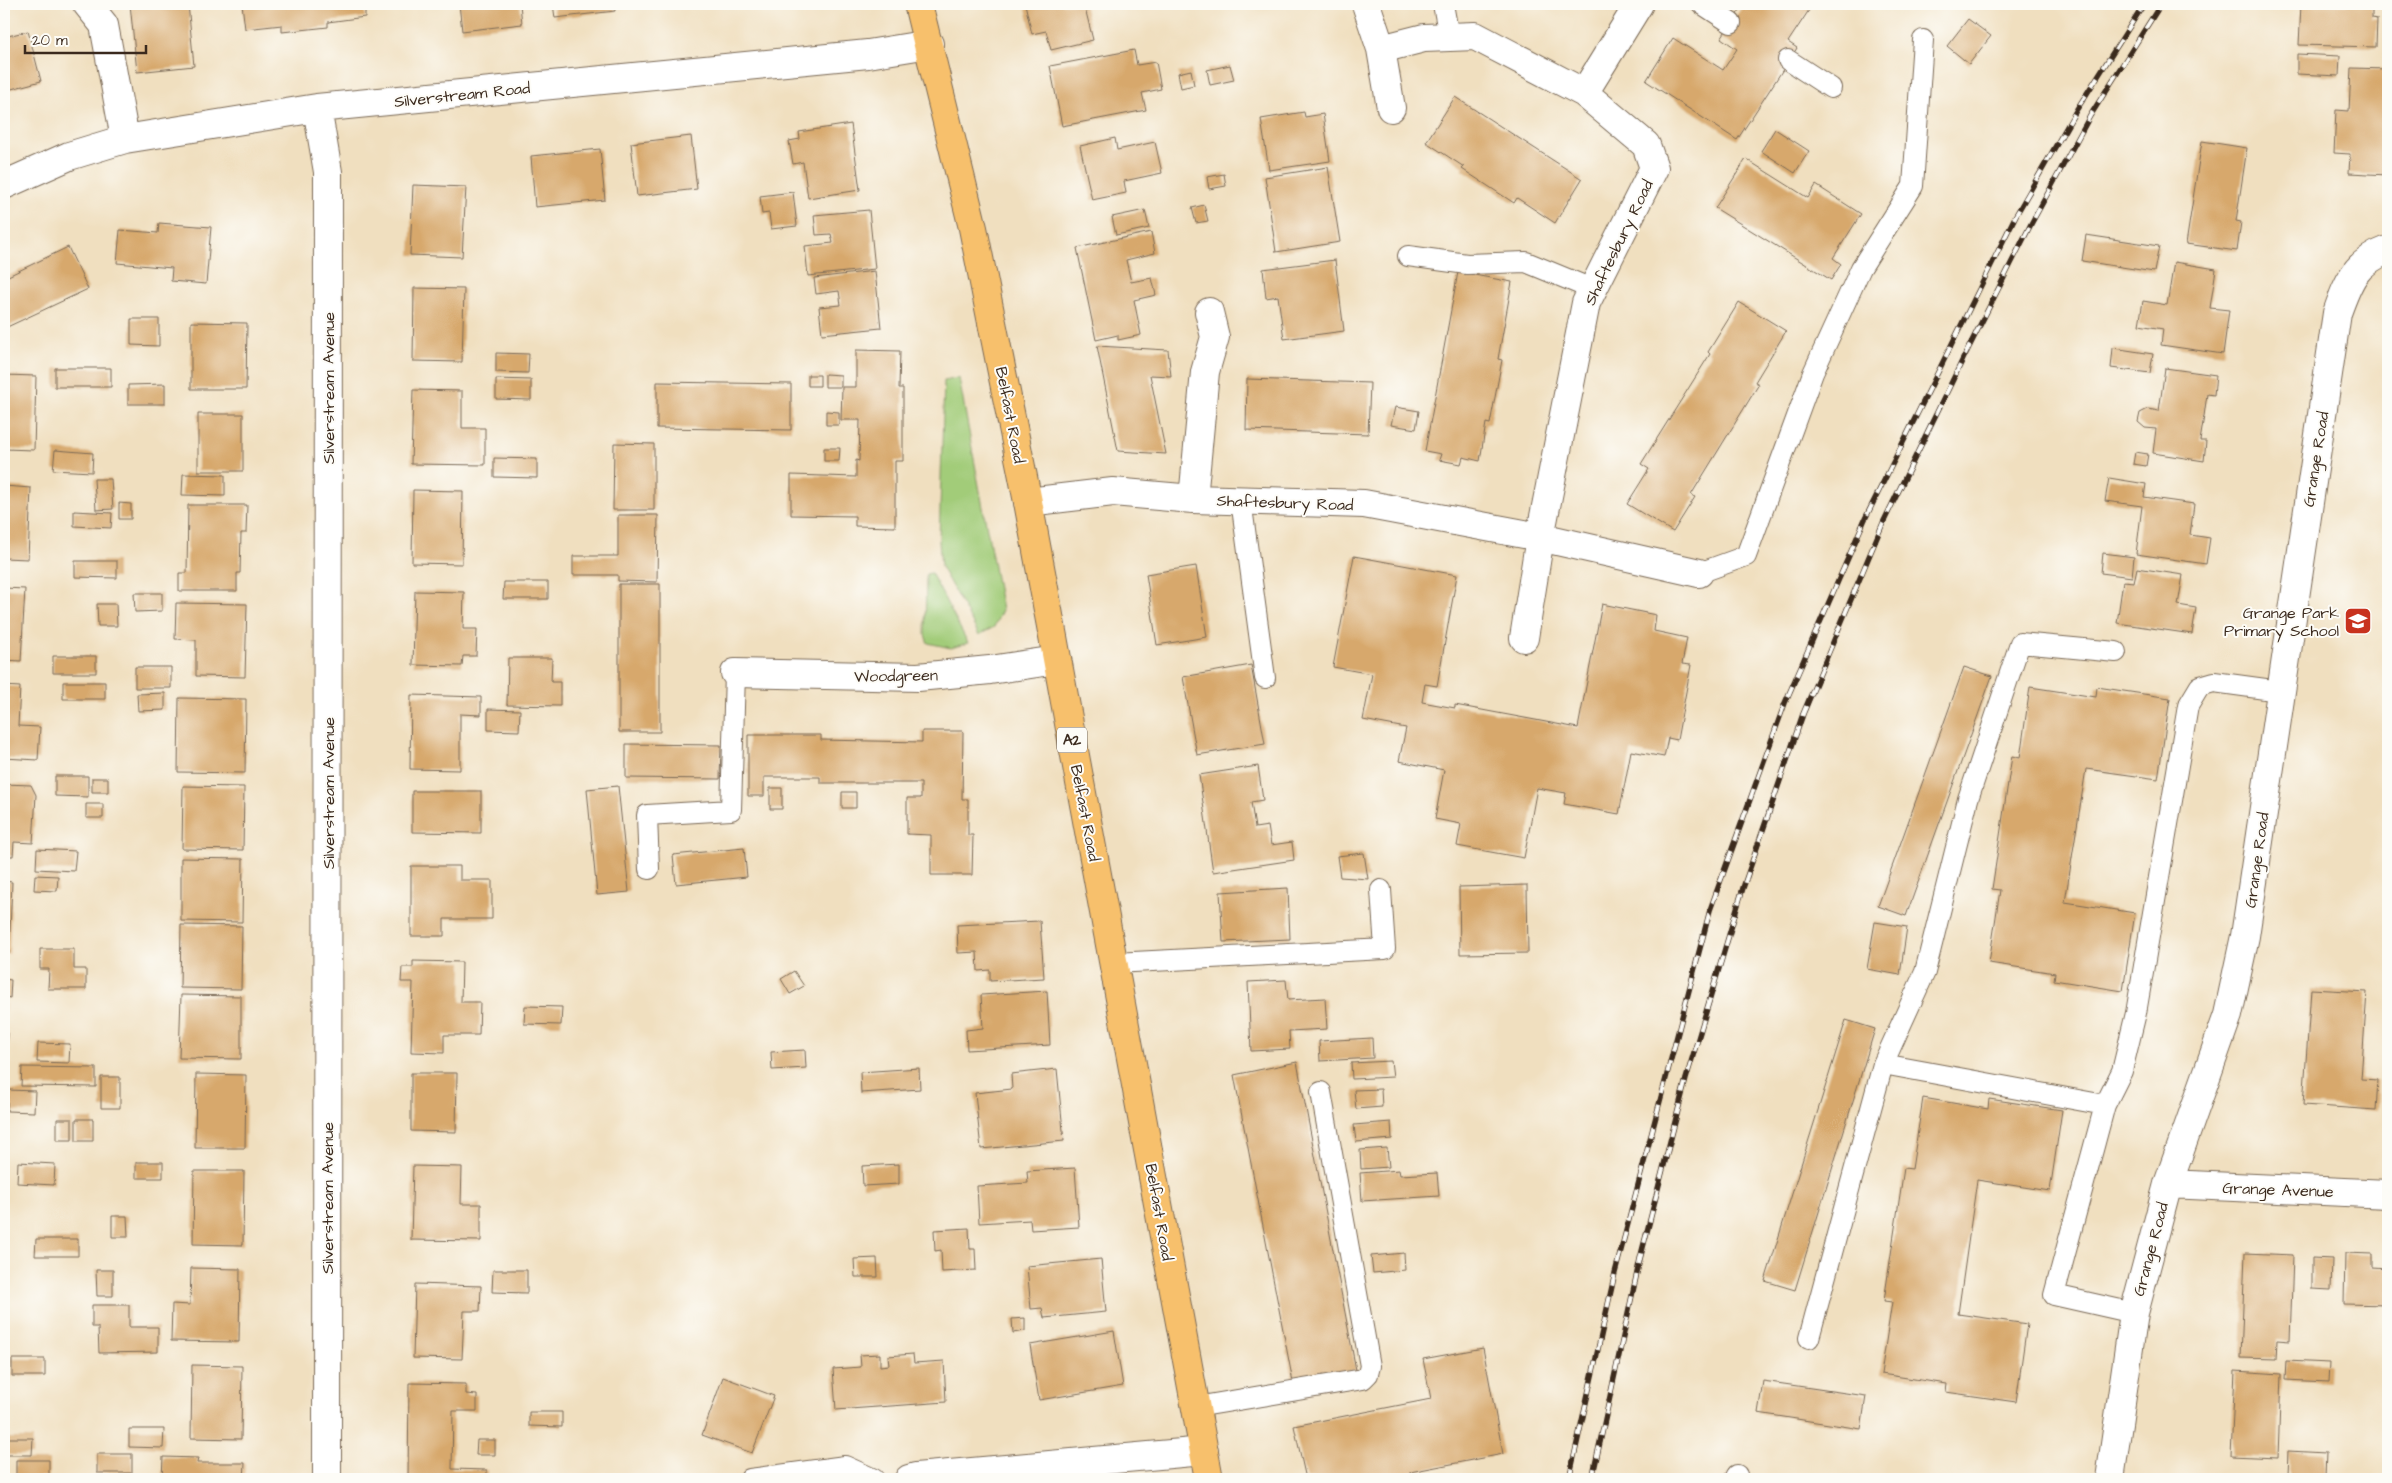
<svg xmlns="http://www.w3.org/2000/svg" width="2392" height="1483" font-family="'Architects Daughter',sans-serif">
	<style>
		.green { fill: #a2cc79; stroke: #6e7b4c }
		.building { fill: #d7a86c }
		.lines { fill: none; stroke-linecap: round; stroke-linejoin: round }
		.lane-casing { stroke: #7a6956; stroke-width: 22 }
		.street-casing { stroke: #7a6956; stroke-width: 30 }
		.primary-casing { stroke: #7a6956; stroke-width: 30 }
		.lane { stroke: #fff; stroke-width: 20 }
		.street { stroke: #fff; stroke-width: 28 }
		.primary { stroke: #f7c06c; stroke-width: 28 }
		.rail-casing { stroke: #3b2a1e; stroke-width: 5.5 }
		.rail { stroke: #fdfcf7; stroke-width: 4; stroke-dasharray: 11; stroke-linecap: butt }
		.labels { text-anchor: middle; stroke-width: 4; stroke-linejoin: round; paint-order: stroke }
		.shield { fill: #fdfcf7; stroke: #75695f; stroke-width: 1 }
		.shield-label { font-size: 15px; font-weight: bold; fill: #3b2a1e }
		.street-label { font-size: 16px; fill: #3b2a1e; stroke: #fdfcf7 }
		.poi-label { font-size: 16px; fill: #3b2a1e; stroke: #fdfcf7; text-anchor: end }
	</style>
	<rect width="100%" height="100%" fill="#fdfcf7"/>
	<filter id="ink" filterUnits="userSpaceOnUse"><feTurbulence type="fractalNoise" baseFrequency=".02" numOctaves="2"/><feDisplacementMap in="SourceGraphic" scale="10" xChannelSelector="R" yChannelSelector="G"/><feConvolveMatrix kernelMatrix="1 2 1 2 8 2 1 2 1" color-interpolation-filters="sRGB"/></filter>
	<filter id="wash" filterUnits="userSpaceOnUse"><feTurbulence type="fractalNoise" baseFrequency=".0096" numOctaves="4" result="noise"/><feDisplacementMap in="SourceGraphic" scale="20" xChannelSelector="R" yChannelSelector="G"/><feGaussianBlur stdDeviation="1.12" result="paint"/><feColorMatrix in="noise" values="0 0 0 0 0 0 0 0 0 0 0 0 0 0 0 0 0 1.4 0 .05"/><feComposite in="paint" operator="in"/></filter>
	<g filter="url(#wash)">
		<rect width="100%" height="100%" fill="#f0dfbf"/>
		<!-- green -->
		<path class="green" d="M959 378 1002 610 994 627 979 635 941 567 939 541 944 381Z
			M931 573 968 643 951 648 928 643 925 635 926 574Z"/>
		<g id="blocks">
			<!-- building -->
			<path class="building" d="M130 4H188L194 66 137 72Z
				M242 4H402V7L365 11V17L328 22V27L282 32V25L245 29Z
				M459 4H520L522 24 462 31Z
				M553 4H614L615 11 555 18Z
				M1025 4H1084L1093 40 1051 50 1046 31 1032 34Z
				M1744 4H1813L1788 42 1797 48 1737 140 1646 81 1673 38 1723 70 1737 49 1721 38Z
				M2301 4H2372V18L2377 19 2376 47 2299 45Z
				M1968 19 1991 36 1969 64 1947 46Z
				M28 31 41 81 4 91V37Z
				M1134 50 1137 65 1156 62 1161 89 1142 93 1146 110 1062 126 1050 66Z
				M2297 54 2340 56 2339 76 2297 74Z
				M1230 65 1234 80 1210 85 1207 70Z
				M2351 68 2388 69V175L2349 173 2350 154 2334 153 2336 110 2349 111Z
				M1191 70 1194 85 1181 88 1178 73Z
				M1455 97 1582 179 1555 223 1517 198 1514 203 1462 169 1464 167 1426 142Z
				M1304 112 1305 117 1323 114 1330 161 1269 170 1261 119Z
				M851 124 860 190 808 198 803 162 793 164 789 141 800 139 799 132Z
				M1775 129 1809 151 1795 173 1761 151Z
				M691 136 697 189 637 196 631 143Z
				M1115 138 1117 150 1155 142 1162 173 1124 181 1126 193 1092 200 1080 146Z
				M2202 141 2247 148 2236 221 2241 222 2237 251 2186 244Z
				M600 149 605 200 535 207 531 156Z
				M1746 159 1808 198 1816 185 1861 214 1833 258 1841 264 1831 280 1715 208Z
				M1328 167 1340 242 1276 252 1265 177Z
				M1224 174 1226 186 1209 189 1207 177Z
				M413 185 466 187 462 257 410 255Z
				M793 192 797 226 771 229 769 213 762 214 760 196Z
				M1204 205 1208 221 1196 223 1192 208Z
				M869 210 875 269 808 276 805 246 833 243 831 234 816 235 814 215Z
				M1145 210 1149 228 1116 235 1112 217Z
				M159 223 211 227 206 284 171 281 172 268 117 263 120 230 158 233Z
				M1151 232 1155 253 1126 260 1131 282 1152 278 1156 295 1134 300 1141 335 1118 340V335L1096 340 1077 248Z
				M2086 235 2159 246 2154 272 2082 261Z
				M68 247 88 289 5 328 4 278Z
				M1335 260 1344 331 1284 339 1278 296 1266 298 1263 269Z
				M2174 262 2216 269 2210 308 2229 310 2223 354 2161 345 2163 329 2139 325 2143 301 2167 305Z
				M875 271 881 328 822 334 819 307 841 305 839 291 816 294 814 278Z
				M1458 272 1512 282 1498 359 1502 360 1490 424 1486 423 1480 461 1463 457 1461 464 1439 460 1441 454 1425 451Z
				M414 288 464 289 462 362 413 361Z
				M1739 302 1786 331 1755 382 1759 384 1691 495 1695 497 1673 532 1627 504 1649 469 1641 464 1710 354 1708 352Z
				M131 319H159V346L131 345Z
				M191 322 247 323 246 389H191Z
				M1097 346 1168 350 1171 376 1150 375 1166 454 1118 451Z
				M2113 348 2153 354 2150 373 2111 368Z
				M856 350 900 351 899 388H903V461H895V527L855 526V516L791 515V475L856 477V460L859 461 860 420H841L842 387H856Z
				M496 353 529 354 528 373 496 372Z
				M55 368H111V387H55Z
				M2165 368 2216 375 2214 395 2207 394 2204 416 2200 441H2206L2204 461 2153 453 2156 429 2145 428 2138 422 2140 413 2148 409 2159 411Z
				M825 374 841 375V387H825Z
				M4 375 36 376 34 450 4 449Z
				M808 375H820V386H808Z
				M496 379 531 380V400L496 399Z
				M1247 379 1370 383 1368 434 1246 430Z
				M657 382 791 384V430L657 428Z
				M165 384V404H128V385Z
				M413 390 462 391V428H485V465L411 464Z
				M1395 407 1419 411 1416 429 1391 425Z
				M826 411 839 412V425H826Z
				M198 414H243V471H198Z
				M614 443 654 444V510H613Z
				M824 448H840L839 461H824Z
				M55 450 93 453 92 472 53 470Z
				M2135 452 2148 454 2146 466 2133 464Z
				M494 458 537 459V478L494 477Z
				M183 474 225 475V496L182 495Z
				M2109 478 2146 484 2144 497 2194 504 2190 535 2210 538 2206 564 2136 554 2142 506 2105 501Z
				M94 479H111L113 509 96 510Z
				M4 486 31 488 28 559 4 558Z
				M413 490 463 491 462 564 412 563Z
				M119 503 131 504V519H119Z
				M188 505H247L246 533H241L240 573H237V591H179V573H187Z
				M74 511 112 513 111 528 74 526Z
				M618 515H658L657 582 618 581V575H573V556H618Z
				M2103 553 2134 557 2132 577 2101 573Z
				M1354 556 1457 575 1437 686 1425 684 1422 702 1455 708V705L1578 728 1602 604 1656 615 1654 631 1687 638 1682 664 1691 665 1677 740 1668 738 1664 757 1631 751 1619 814 1564 804 1566 793 1537 788 1524 858 1457 846 1461 824 1435 819 1444 770 1399 761 1406 728 1363 720 1372 674 1333 667Z
				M75 561H117V578L75 577Z
				M1196 566 1207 637 1157 645 1146 574Z
				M2137 568 2183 575 2178 605 2196 608 2192 634 2117 623 2123 581 2134 582Z
				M504 582H548V599H503Z
				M619 584H660V732H619Z
				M4 588 25 589 21 661 4 660Z
				M415 591 464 592 463 629H477L476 656H463L462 666 413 665Z
				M134 593H162V611L135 612Z
				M176 603 247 604 245 677 196 676V640L175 639Z
				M97 604H116L117 626H98Z
				M53 656H96V673H53Z
				M508 658H552L551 682H560V706L507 705Z
				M1251 665 1265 744 1197 755 1183 677Z
				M135 667H171V688H135Z
				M1964 667 1992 676 1906 916 1878 906Z
				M63 682H105V699H63Z
				M4 686 20 687 18 726 40 727 38 760 4 758Z
				M2030 687 2096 697 2097 687 2170 698 2158 779 2086 769 2065 902 2135 913 2123 991 2054 980 2055 973 1989 963 2000 890 1992 889 2012 756 2020 758Z
				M165 693V710L138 711 137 694Z
				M411 695 481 697V715L460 714V770L410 769Z
				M179 698 246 699 245 773 178 772Z
				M488 709 520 710 519 731 488 730Z
				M922 731H963L962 799H968V835H973L972 875H931V835L907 834V798H921V783H820V777H764V796H748V735H821V740L922 742Z
				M626 744 721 745 720 779 626 778Z
				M1258 766 1263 800 1251 802 1255 828 1268 826 1271 845 1292 842 1294 860 1213 872 1199 775Z
				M55 776H88V797L55 796Z
				M92 778H108V792H92Z
				M4 784 31 785 36 795 33 843 14 842 13 856H4Z
				M183 786 244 787 243 850 182 849Z
				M618 786 629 892 597 895 587 789Z
				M770 788H782V809H770Z
				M412 791H481V833L412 832Z
				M842 792H856V808H842Z
				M86 804H103V818H86Z
				M744 848 747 877 676 884 673 855Z
				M37 849 76 851 74 871 36 869Z
				M1364 853 1368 879 1340 877 1337 856Z
				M181 858 243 859 242 922 181 921Z
				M411 866H460V880H492V919H444V936H411Z
				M35 875 58 876 57 891 34 890Z
				M4 881 12 882 9 954H4Z
				M1527 885 1528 953 1460 954 1459 887Z
				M1288 888 1290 939 1223 942 1220 892Z
				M1040 921 1044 978 990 981V970L978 971 977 952 958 953 957 925Z
				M1875 922 1907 927 1900 975 1867 969Z
				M181 925 242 926 241 989 180 988Z
				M40 949H74V969H86V989H48L49 969H40Z
				M413 961 462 962 461 1002H480L479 1035H444V1053L411 1052 413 982H401L402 967H413Z
				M794 971 804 986 790 994 781 979Z
				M4 979 11 980 10 998 6 997 5 1018Z
				M1286 980 1288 1000 1325 998 1327 1029 1289 1031 1290 1049 1251 1051 1248 982Z
				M2311 989 2367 992 2361 1079 2378 1080 2376 1110 2303 1105Z
				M1047 991 1050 1045 967 1050 966 1030 983 1028 981 995Z
				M181 995 241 996V1059L179 1058Z
				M525 1006 562 1007 561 1025 524 1024Z
				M1846 1020 1875 1029 1795 1290 1765 1281Z
				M4 1033 8 1034 7 1052 4 1051Z
				M1372 1038 1373 1058 1320 1061 1319 1041Z
				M38 1043 70 1044 69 1063 37 1062Z
				M805 1050 806 1068 772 1070 771 1052Z
				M1391 1061 1393 1077 1352 1079 1351 1063Z
				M1297 1062 1356 1370 1293 1382 1234 1075Z
				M22 1067 96 1068V1087L21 1086Z
				M919 1068 920 1089 861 1093 860 1072Z
				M1057 1069 1064 1141 981 1149 975 1093 1012 1089 1011 1074Z
				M411 1073H457L456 1132 411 1131Z
				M196 1074 246 1075 245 1148H195Z
				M101 1077H120V1108H101Z
				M1381 1089 1382 1107 1356 1109 1354 1090Z
				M8 1090 35 1091 34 1112 7 1111Z
				M1923 1098 1988 1109 1989 1099 2062 1110 2050 1191 1977 1180 1958 1314 2027 1324 2016 1402 1946 1392 1947 1384 1881 1374 1892 1302 1884 1301 1904 1168 1912 1169Z
				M57 1119H72V1140H57Z
				M76 1119H93V1141H76Z
				M1391 1122 1392 1139 1356 1142 1354 1125Z
				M1387 1148 1389 1167 1361 1169 1360 1150Z
				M18 1162 55 1164 54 1185 17 1183Z
				M136 1162H163V1178H136Z
				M899 1164V1184L863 1186 862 1166Z
				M413 1166 462 1167 461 1204H481V1241L411 1240Z
				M1075 1168 1079 1227 1031 1230 1030 1220 979 1223 977 1186 1028 1183 1027 1171Z
				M1399 1170 1400 1175 1437 1173 1439 1196 1362 1201 1360 1173Z
				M194 1171H244L243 1245 193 1244Z
				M112 1216H127L128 1237H112Z
				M969 1228 970 1249H975L976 1270 942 1272 941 1250 935 1251 934 1230Z
				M36 1239H78V1256H35Z
				M1404 1253 1405 1270 1373 1273 1371 1256Z
				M2245 1253 2293 1255 2290 1341 2277 1340 2276 1359 2241 1358Z
				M2345 1253 2372 1254V1267L2388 1268V1305L2344 1304Z
				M877 1258 878 1277H855L854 1259Z
				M2312 1258 2332 1259 2331 1290 2312 1289Z
				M1101 1259 1106 1312 1044 1318 1042 1308 1031 1309 1027 1266Z
				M191 1268 240 1269 239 1342 171 1341 172 1304 190 1305Z
				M96 1270H113V1296H97Z
				M493 1270H527V1293L492 1292Z
				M415 1284 481 1286 480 1311H464L462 1359 413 1358Z
				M92 1305H129V1327H158V1352L99 1353 98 1327H92Z
				M1025 1318V1331L1013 1333 1012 1319Z
				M1114 1331 1123 1386 1039 1400 1030 1345Z
				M1483 1348 1503 1454 1410 1472 1411 1479H1306L1294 1426 1431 1399 1423 1359Z
				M880 1354V1366L889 1365 888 1356 913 1354 914 1363 944 1361 946 1402 836 1410 833 1369 861 1367 860 1355Z
				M12 1359H45V1376H12Z
				M2286 1361 2330 1363 2329 1382 2285 1380Z
				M192 1365 242 1366 241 1439 191 1438Z
				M2235 1371 2281 1374 2278 1458 2231 1456Z
				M723 1377 774 1396 752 1453 702 1435Z
				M1763 1381 1866 1396 1861 1429 1758 1413Z
				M409 1383 466 1384V1394L477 1395V1411H453L452 1469 487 1470V1479H408Z
				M529 1412H562V1427L529 1426Z
				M129 1429H164L163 1448 129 1447Z
				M4 1438H33L32 1455H4Z
				M477 1440H495V1455H476Z
				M2289 1451 2326 1453 2325 1477 2288 1475Z
				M97 1454H132V1473H97Z
				M163 1457 198 1458 197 1463H245L244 1479H162Z
				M16 1460H49V1477H16Z"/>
		</g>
	</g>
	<g filter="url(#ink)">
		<use href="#blocks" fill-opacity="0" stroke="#7a6956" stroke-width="1"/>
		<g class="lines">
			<!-- lane casing -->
			<g class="lane-casing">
				<path id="lane" d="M1443 4 1449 37
					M1702 4 1731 23
					M1788 60 1831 88
					M1408 256 1467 264 1526 262 1594 290
					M1241 500 1265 678
					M1699 573 1746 556 1813 373 1861 268 1913 186 1923 40
					M649 869 647 815 731 810 735 673
					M1114 963 1385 949 1381 890
					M1883 1064 1925 972 1968 799 2020 643 2116 652
					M2105 1105 2122 1071 2136 1013 2188 706 2200 686 2214 682 2280 691
					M1809 1338 1883 1064 2105 1105 2054 1295 2134 1313
					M1196 1407 1363 1379 1368 1374 1370 1366 1321 1092
					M750 1479 845 1466 874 1479
					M1735 1479 1737 1475"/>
			</g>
			<!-- street casing -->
			<g class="street-casing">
				<path id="street" d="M87 4 104 25 125 139
					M1366 4 1381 49 1391 108
					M1381 49 1424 38 1475 36 1584 93 1646 145 1654 168 1586 303 1540 537 1524 638
					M1584 93 1639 4
					M317 108 328 172 327 1479
					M4 185 69 156 125 139 317 108 868 54 929 44
					M1193 499 1205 372 1215 337 1209 312
					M1028 502 1113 492 1193 499 1364 504 1540 537 1699 573
					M735 673 918 677 990 670 1057 660
					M2168 1184 2388 1194
					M909 1479 916 1477 1204 1451
					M2110 1479 2134 1313 2168 1184 2228 1015 2245 936 2337 313C2348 282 2355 262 2388 250"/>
			</g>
			<!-- primary casing -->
			<g class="primary-casing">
				<path id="primary" d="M918 4 973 228 1028 502 1209 1479"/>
			</g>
			<!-- lane -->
			<use href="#lane" class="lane"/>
			<!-- street -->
			<use href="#street" class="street"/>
			<!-- primary -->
			<use href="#primary" class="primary"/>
			<!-- rail casing -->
			<g class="rail-casing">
				<path id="rail" d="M1569 1479 1615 1273 1710 910 1785 703 1865 519 2016 215 2077 109 2144 4
					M1592 1479 1640 1259 1686 1079 1743 888 1803 714 1883 523 1964 357 2031 224 2090 116 2161 4"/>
			</g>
			<!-- rail -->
			<use href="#rail" class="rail"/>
		</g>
	</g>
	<!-- icons -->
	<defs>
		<g id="school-square" transform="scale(1.4375)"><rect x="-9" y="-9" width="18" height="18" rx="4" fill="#c8321e" stroke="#fdfcf7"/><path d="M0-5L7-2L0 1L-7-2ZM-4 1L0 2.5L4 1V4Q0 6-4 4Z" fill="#fff"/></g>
	</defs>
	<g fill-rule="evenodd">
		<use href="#school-square" x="2358" y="621"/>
	</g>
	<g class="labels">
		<!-- shield labels -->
		<rect class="shield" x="1057" y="727.5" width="30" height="25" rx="4"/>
		<g class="shield-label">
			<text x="1072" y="745">A2</text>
		</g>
		<!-- street labels -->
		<g class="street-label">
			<text transform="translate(462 94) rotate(-6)" y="6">Silverstream Road</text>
			<text transform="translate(1618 242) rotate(-64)" y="6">Shaftesbury Road</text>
			<text transform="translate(328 388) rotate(-90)" y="6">Silverstream Avenue</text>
			<text transform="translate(1011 415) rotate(79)" y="6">Belfast Road</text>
			<text transform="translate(2315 459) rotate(-81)" y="6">Grange Road</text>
			<text transform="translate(1285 502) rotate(2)" y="6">Shaftesbury Road</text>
			<text transform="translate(896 675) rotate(-1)" y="6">Woodgreen</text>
			<text transform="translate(328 793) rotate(-90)" y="6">Silverstream Avenue</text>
			<text transform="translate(1086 813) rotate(79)" y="6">Belfast Road</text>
			<text transform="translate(2256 860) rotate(-82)" y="6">Grange Road</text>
			<text transform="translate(2278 1189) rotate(2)" y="6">Grange Avenue</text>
			<text transform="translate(327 1198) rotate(-90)" y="6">Silverstream Avenue</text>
			<text transform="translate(1160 1212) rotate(80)" y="6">Belfast Road</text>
			<text transform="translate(2150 1249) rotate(-75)" y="6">Grange Road</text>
		</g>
		<!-- poi labels -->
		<g class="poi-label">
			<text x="2339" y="618">Grange Park<tspan x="2339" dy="18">Primary School</tspan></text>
		</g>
	</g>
	<!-- margin -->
	<rect width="2392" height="1483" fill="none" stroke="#fdfcf7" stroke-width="20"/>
	<!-- scale -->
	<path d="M25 45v8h121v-8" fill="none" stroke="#3b2a1e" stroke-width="2.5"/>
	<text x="32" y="45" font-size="15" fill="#3b2a1e" stroke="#fdfcf7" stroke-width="4" paint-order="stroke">20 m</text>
</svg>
